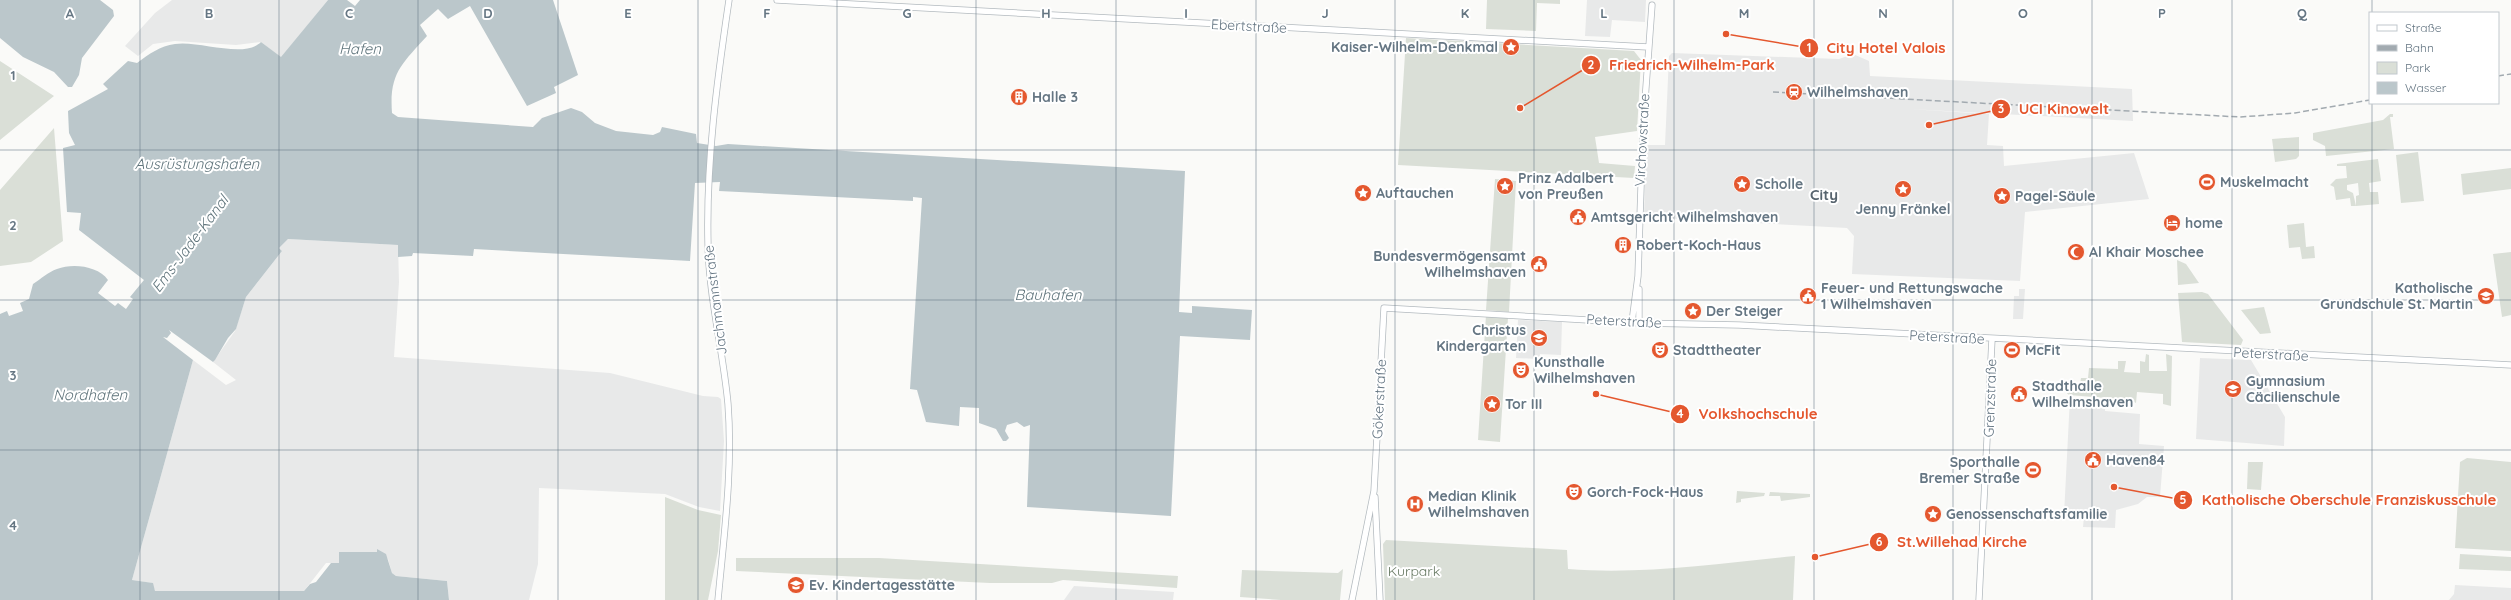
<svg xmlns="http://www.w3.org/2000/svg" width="2511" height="600" font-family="Quicksand,sans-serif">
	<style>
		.built { fill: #e8e9e9 }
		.green { fill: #dadfd7 }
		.water { fill: #bbc7cb }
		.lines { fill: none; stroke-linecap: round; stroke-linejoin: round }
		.secondary-casing { stroke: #b3babf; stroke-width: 7 }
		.secondary { stroke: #fff; stroke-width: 5.5 }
		.rail { stroke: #a2aab0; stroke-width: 1.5; stroke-dasharray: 6 3; stroke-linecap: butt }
		.grid { fill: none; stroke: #657683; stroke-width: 1; stroke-opacity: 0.55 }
		.labels { text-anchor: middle; stroke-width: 4; stroke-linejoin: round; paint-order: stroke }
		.street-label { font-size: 14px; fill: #657683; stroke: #fff }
		.poi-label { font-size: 14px; font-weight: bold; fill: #657683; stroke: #fff; text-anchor: start }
		.park-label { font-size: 14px; fill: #687a64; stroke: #fff }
		.water-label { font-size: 15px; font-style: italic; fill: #60757c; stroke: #fff }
		.neighbourhood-label { font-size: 15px; font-weight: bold; fill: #57646e; stroke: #fff }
		.grid-label { font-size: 13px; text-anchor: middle; font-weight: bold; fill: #657683; stroke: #fff; stroke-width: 4; stroke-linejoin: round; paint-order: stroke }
		.leader { fill: none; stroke: #e4572e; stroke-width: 1.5 }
		.callout-dot { fill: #e4572e; stroke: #fff; stroke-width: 1.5 }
		.mark-label { font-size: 12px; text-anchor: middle; font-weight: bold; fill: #fff }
		.callout-label { font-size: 15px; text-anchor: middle; font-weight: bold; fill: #e4572e; stroke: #fff; stroke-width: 4; stroke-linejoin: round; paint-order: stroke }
	</style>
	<rect width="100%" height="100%" fill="#fafaf8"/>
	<!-- built -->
	<path class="built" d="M172 0H328L281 58 261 42 236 45 175 41 153 44 138 56 125 46 155 13Z
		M1587 0H1646L1645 22 1612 20 1610 37 1585 36Z
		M1672 53 1839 59 1853 54 1869 61 1870 76 2132 89 2133 121 1909 109 1989 114 1987 145 2003 146 2004 166 2134 153 2149 199 2025 212 2020 281 1852 274 1854 236 1847 228 1644 217 1646 150 1648 145H1665L1669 56Z
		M288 239 398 245 399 282 394 357 610 373 703 396 718 397 721 399 724 441 720 511 699 507 665 494 539 488 538 564 529 600H449L447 581 396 576 392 573 388 559 377 550V552H339V563H326L304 591H155L152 583 132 580 193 360 226 385 236 380 213 362 235 331 246 297 282 251 279 248Z
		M2019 289H2025L2023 319H2013L2014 296H2019Z
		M1518 320 1562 322 1561 355 1540 354 1539 359 1516 358Z
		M2200 358 2251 360 2285 417 2284 446 2196 439Z
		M2070 397 2105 400V411L2140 414 2139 444 2164 446 2160 497H2147L2138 504 2116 510 2115 528 2083 527 2084 516 2064 515Z
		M2455 585 2511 588V600H2449L2454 594Z
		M1074 586 1174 592 1173 600H1064Z"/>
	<!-- green -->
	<path class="green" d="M1487 0H1560V4L1537 3 1536 31 1486 29Z
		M1406 38 1634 51 1641 60 1637 131 1595 137 1599 163 1635 166 1634 178 1398 165Z
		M0 61 54 96 0 140Z
		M2390 114H2393V117H2390L2394 149 2326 156 2325 146 2313 140V133L2383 120Z
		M54 128 63 241 31 262 0 266V190Z
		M2299 137V156L2296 159 2275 162 2272 139Z
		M2418 152 2424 201 2401 203 2396 155Z
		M2378 159 2381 181 2369 183 2370 192H2378L2379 204 2356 206V196L2359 195 2358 183 2347 185V190L2353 193 2356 206H2351L2350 198 2336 200 2334 187 2330 185 2336 179 2347 178 2346 166H2337V164Z
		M2511 168V189L2463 195 2461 174Z
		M1495 179 1516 181 1509 312 1486 310Z
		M2304 223 2306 247 2314 246 2315 258 2302 259 2300 247 2289 248 2287 225Z
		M2511 252V315L2502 317 2493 254Z
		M2177 260 2186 264 2199 283 2178 285Z
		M2202 292 2208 294 2243 340 2241 345 2182 342 2178 293Z
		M2264 307 2271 333 2260 334 2241 310Z
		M1486 315 1508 318 1500 442 1478 440Z
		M2146 354 2149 355V371H2167L2166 354 2172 356 2171 406 2163 404V394L2137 392 2136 403 2130 400 2069 395 2055 383 2080 384 2081 378H2088L2089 368 2118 369V361H2126L2124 372 2140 373V361L2145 362Z
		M2467 458 2511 462V551L2455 548 2460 462Z
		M2248 462H2263L2261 490 2247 489Z
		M1737 491 1765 493 1764 496 1741 499V502L1736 503Z
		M1770 492 1810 494V497L1781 501 1780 496H1769Z
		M665 497 698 510 721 515 718 551 708 600H665Z
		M1386 540 1567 550 1568 569C1644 575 1719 563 1795 556L1793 600H1385L1383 544Z
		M2460 554 2511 557V571L2459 569Z
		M736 558H879L1178 576 1177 588 1063 580 1052 583H990L736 571Z
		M1343 569 1340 600H1281L1240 597 1242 570 1338 573Z"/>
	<!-- water -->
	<path class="water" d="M0 0H100L113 10 114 16 82 58 79 75 72 87H68L54 72 23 57 0 38Z
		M328 0H347L355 6 360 0H553L578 75 554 87 556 93 527 106 470 6 448 19 438 9 420 25 427 36C402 64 389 73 392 113L398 117 533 127 542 118 571 108 582 112 595 123 616 131 653 135 660 132 662 127 696 134 697 143 716 146 728 144 1185 171 1179 312 1192 313V306L1252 310 1250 340 1180 336 1171 516 1027 507 1030 425 1024 427 1017 422 1007 425 1005 431 1009 438 1006 441H1003L996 429 979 423V408L960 407 959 426 926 422 917 390 910 389 922 198 913 197V201L719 191 720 182 695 183 690 261 474 249 473 256 413 253 412 256 398 257V245L288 239 279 248 282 251 246 297 236 329 228 338 215 360 213 362 169 330 171 333 167 338 163 337 193 360 132 580 153 583 155 591H304L310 584 316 582 331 563H339V552H377V549L386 554 392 573 396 576 447 581 449 600H0V314L7 311 9 316 23 311 20 303 29 299 33 284C41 279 48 272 57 269 73 263 98 266 108 280L98 293 115 306 118 303 126 309 133 299 130 297 144 280 79 230 81 213 67 212 63 148 75 145 69 133 68 111 108 89 103 84 128 61 137 63C149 54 160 46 175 44 198 40 244 59 261 42L281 57Z"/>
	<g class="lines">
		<!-- secondary casing -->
		<g class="secondary-casing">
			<path id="secondary" d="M777 0 1648 47
				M1639 289V323
				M1632 322 1638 276 1643 128 1652 5
				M1375 497 1380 600
				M718 600C724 535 733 469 728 404 723 350 709 298 708 244 706 162 717 81 729 0
				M1352 600 1374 491 1384 308 1639 323 1739 325 2511 365
				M1979 600 1992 339"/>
		</g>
		<!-- secondary -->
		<use href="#secondary" class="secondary"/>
		<!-- rail -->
		<path class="rail" d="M2498 76 2511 74
			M1773 92 2240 117 2295 113 2370 100"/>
	</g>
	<!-- grid -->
	<path class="grid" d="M140 0V600M279 0V600M418 0V600M558 0V600M698 0V600M837 0V600M976 0V600M1116 0V600M1256 0V600M1395 0V600M1534 0V600M1674 0V600M1814 0V600M1953 0V600M2092 0V600M2232 0V600M2372 0V13M2372 103V600M0 150H2511M0 300H2511M0 450H2511"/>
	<!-- icons -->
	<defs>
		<g id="sight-disc" transform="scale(0.9)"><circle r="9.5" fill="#e4572e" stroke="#fff"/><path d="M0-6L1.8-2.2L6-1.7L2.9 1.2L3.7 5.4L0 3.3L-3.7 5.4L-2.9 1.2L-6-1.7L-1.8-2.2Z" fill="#fff"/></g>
		<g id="station-disc" transform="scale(0.9)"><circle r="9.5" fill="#e4572e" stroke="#fff"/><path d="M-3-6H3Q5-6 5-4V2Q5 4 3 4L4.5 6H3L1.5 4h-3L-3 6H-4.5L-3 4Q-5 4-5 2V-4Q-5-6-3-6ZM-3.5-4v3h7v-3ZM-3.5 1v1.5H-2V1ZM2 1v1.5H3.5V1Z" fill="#fff"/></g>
		<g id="building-disc" transform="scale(0.9)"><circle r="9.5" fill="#e4572e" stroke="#fff"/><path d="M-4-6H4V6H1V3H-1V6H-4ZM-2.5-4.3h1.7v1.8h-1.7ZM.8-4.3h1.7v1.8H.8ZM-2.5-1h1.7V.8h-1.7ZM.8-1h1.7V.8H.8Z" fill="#fff"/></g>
		<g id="stadium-disc" transform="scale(0.9)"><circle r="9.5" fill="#e4572e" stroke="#fff"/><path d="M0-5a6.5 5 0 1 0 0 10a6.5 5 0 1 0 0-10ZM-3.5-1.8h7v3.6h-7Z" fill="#fff"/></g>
		<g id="civic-disc" transform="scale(0.9)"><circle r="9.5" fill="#e4572e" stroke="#fff"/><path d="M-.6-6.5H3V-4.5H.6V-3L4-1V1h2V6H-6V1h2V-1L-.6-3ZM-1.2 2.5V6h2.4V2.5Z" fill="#fff"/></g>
		<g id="hotel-disc" transform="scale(0.9)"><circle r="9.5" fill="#e4572e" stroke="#fff"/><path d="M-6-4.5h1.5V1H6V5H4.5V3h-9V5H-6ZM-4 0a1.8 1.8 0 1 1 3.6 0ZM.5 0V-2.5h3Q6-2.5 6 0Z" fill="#fff"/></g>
		<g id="mosque-disc" transform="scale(0.9)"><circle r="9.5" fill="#e4572e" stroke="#fff"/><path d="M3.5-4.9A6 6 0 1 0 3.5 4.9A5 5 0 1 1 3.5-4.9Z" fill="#fff"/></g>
		<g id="school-disc" transform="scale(0.9)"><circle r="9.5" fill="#e4572e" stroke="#fff"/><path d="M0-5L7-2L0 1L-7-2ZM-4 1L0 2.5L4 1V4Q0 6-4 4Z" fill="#fff"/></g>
		<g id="theatre-disc" transform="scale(0.9)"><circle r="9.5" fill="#e4572e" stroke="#fff"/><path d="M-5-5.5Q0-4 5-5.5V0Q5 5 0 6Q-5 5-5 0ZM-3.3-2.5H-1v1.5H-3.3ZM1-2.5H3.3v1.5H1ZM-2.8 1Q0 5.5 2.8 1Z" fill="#fff"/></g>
		<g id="hospital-disc" transform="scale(0.9)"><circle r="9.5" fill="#e4572e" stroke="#fff"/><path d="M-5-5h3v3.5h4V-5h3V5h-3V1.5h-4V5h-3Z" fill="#fff"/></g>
	</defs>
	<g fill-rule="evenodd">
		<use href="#sight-disc" x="1511" y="47"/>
		<use href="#station-disc" x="1794" y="92"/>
		<use href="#building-disc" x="1019" y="97"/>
		<use href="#stadium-disc" x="2207" y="182"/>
		<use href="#sight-disc" x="1742" y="184"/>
		<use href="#sight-disc" x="1505" y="186"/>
		<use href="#sight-disc" x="1903" y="189"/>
		<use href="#sight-disc" x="1363" y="193"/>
		<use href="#sight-disc" x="2002" y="196"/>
		<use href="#civic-disc" x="1578" y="217"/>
		<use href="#hotel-disc" x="2172" y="223"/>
		<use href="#building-disc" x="1623" y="245"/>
		<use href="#mosque-disc" x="2076" y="252"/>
		<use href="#civic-disc" x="1539" y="264"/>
		<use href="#civic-disc" x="1808" y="296"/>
		<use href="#school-disc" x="2486" y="296"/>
		<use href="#sight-disc" x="1693" y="311"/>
		<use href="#school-disc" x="1539" y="338"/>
		<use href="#theatre-disc" x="1660" y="350"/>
		<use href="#stadium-disc" x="2012" y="350"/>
		<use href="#theatre-disc" x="1521" y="370"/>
		<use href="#school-disc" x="2233" y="389"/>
		<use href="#civic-disc" x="2019" y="394"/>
		<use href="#sight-disc" x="1492" y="404"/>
		<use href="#civic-disc" x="2093" y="460"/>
		<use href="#stadium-disc" x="2033" y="470"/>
		<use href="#theatre-disc" x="1574" y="492"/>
		<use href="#hospital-disc" x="1415" y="504"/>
		<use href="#sight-disc" x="1933" y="514"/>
		<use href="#school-disc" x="796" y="585"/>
	</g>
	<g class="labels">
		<!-- street labels -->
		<g class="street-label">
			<text transform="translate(1249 26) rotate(3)" y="5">Ebertstraße</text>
			<text transform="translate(1642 140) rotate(-87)" y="5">Virchowstraße</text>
			<text transform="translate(715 300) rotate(-97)" y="5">Jachmannstraße</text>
			<text transform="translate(1624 321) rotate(3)" y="5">Peterstraße</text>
			<text transform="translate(1947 337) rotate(3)" y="5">Peterstraße</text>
			<text transform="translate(2271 354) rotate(3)" y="5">Peterstraße</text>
			<text transform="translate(1990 398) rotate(-88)" y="5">Grenzstraße</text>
			<text transform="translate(1379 399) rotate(-87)" y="5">Gökerstraße</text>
		</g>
		<!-- poi labels -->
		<g class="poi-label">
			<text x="1498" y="52" text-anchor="end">Kaiser-Wilhelm-Denkmal</text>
			<text x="1807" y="97">Wilhelmshaven</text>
			<text x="1032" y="102">Halle 3</text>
			<text x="1518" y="183">Prinz Adalbert<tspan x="1518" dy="16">von Preußen</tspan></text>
			<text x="2220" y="187">Muskelmacht</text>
			<text x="1755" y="189">Scholle</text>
			<text x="1376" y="198">Auftauchen</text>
			<text x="2015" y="201">Pagel-Säule</text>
			<text x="1903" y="214" text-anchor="middle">Jenny Fränkel</text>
			<text x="1591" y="222">Amtsgericht Wilhelmshaven</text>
			<text x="2185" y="228">home</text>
			<text x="1636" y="250">Robert-Koch-Haus</text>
			<text x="2089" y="257">Al Khair Moschee</text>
			<text x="1526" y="261" text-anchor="end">Bundesvermögensamt<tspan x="1526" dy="16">Wilhelmshaven</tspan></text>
			<text x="1821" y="293">Feuer- und Rettungswache<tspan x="1821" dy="16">1 Wilhelmshaven</tspan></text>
			<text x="2473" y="293" text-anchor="end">Katholische<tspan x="2473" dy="16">Grundschule St. Martin</tspan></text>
			<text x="1706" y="316">Der Steiger</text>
			<text x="1526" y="335" text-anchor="end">Christus<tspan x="1526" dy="16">Kindergarten</tspan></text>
			<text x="1673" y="355">Stadttheater</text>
			<text x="2025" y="355">McFit</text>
			<text x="1534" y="367">Kunsthalle<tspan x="1534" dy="16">Wilhelmshaven</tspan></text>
			<text x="2246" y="386">Gymnasium<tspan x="2246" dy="16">Cäcilienschule</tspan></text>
			<text x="2032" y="391">Stadthalle<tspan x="2032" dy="16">Wilhelmshaven</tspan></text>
			<text x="1505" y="409">Tor III</text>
			<text x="2106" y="465">Haven84</text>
			<text x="2020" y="467" text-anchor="end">Sporthalle<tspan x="2020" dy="16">Bremer Straße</tspan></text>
			<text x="1587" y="497">Gorch-Fock-Haus</text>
			<text x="1428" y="501">Median Klinik<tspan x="1428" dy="16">Wilhelmshaven</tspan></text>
			<text x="1946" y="519">Genossenschaftsfamilie</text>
			<text x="809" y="590">Ev. Kindertagesstätte</text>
		</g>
		<!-- park labels -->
		<g class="park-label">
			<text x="1414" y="576">Kurpark</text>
		</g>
		<!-- water labels -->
		<g class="water-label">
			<text x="360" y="54">Hafen</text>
			<text x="197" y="169">Ausrüstungshafen</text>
			<text transform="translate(190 244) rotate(-53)" y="5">Ems-Jade-Kanal</text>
			<text x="1048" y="300">Bauhafen</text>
			<text x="90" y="400">Nordhafen</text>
		</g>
		<!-- neighbourhood labels -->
		<g class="neighbourhood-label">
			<text x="1824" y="200">City</text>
		</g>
	</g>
	<g class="grid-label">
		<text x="70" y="18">A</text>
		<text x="209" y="18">B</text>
		<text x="349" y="18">C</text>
		<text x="488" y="18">D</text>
		<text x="628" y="18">E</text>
		<text x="767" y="18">F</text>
		<text x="907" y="18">G</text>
		<text x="1046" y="18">H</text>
		<text x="1186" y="18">I</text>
		<text x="1325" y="18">J</text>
		<text x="1465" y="18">K</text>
		<text x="1604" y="18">L</text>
		<text x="1744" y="18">M</text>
		<text x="1883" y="18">N</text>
		<text x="2023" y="18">O</text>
		<text x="2162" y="18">P</text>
		<text x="2302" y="18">Q</text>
		<text x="13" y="80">1</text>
		<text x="13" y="230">2</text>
		<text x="13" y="380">3</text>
		<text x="13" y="530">4</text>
	</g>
	<!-- callouts -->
	<path class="leader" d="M1726 34L1809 48M1520 108L1591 65M1929 125L2001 109M1596 394L1680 414M2114 487L2183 500M1815 557L1879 542"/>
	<g class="callout-dot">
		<circle cx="1726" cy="34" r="4"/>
		<circle cx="1520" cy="108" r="4"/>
		<circle cx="1929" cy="125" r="4"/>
		<circle cx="1596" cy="394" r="4"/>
		<circle cx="2114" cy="487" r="4"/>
		<circle cx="1815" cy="557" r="4"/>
		<circle cx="1809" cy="48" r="10"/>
		<circle cx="1591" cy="65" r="10"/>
		<circle cx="2001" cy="109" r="10"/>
		<circle cx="1680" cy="414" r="10"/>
		<circle cx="2183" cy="500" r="10"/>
		<circle cx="1879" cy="542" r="10"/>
	</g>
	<g class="mark-label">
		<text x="1809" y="52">1</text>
		<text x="1591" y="69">2</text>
		<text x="2001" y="113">3</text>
		<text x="1680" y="418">4</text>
		<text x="2183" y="504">5</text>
		<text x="1879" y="546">6</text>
	</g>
	<g class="callout-label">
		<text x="1886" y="53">City Hotel Valois</text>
		<text x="1692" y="70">Friedrich-Wilhelm-Park</text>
		<text x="2064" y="114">UCI Kinowelt</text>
		<text x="1758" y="419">Volkshochschule</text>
		<text x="2349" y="505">Katholische Oberschule Franziskusschule</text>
		<text x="1962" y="547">St.Willehad Kirche</text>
	</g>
	<!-- legend -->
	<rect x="2369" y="12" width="130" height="92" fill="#ffffff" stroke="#c1c8cd"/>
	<rect x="2377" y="25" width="20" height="6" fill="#ffffff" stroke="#c1c8cd"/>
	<text x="2405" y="32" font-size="12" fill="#657683">Straße</text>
	<rect x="2377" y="45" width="20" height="6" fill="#a2aab0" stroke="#c1c8cd"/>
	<text x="2405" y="52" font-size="12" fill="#657683">Bahn</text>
	<rect x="2377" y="62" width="20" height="12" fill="#dadfd7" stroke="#c1c8cd"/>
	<text x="2405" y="72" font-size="12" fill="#657683">Park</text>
	<rect x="2377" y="82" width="20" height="12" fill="#bbc7cb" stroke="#c1c8cd"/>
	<text x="2405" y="92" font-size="12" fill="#657683">Wasser</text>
</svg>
